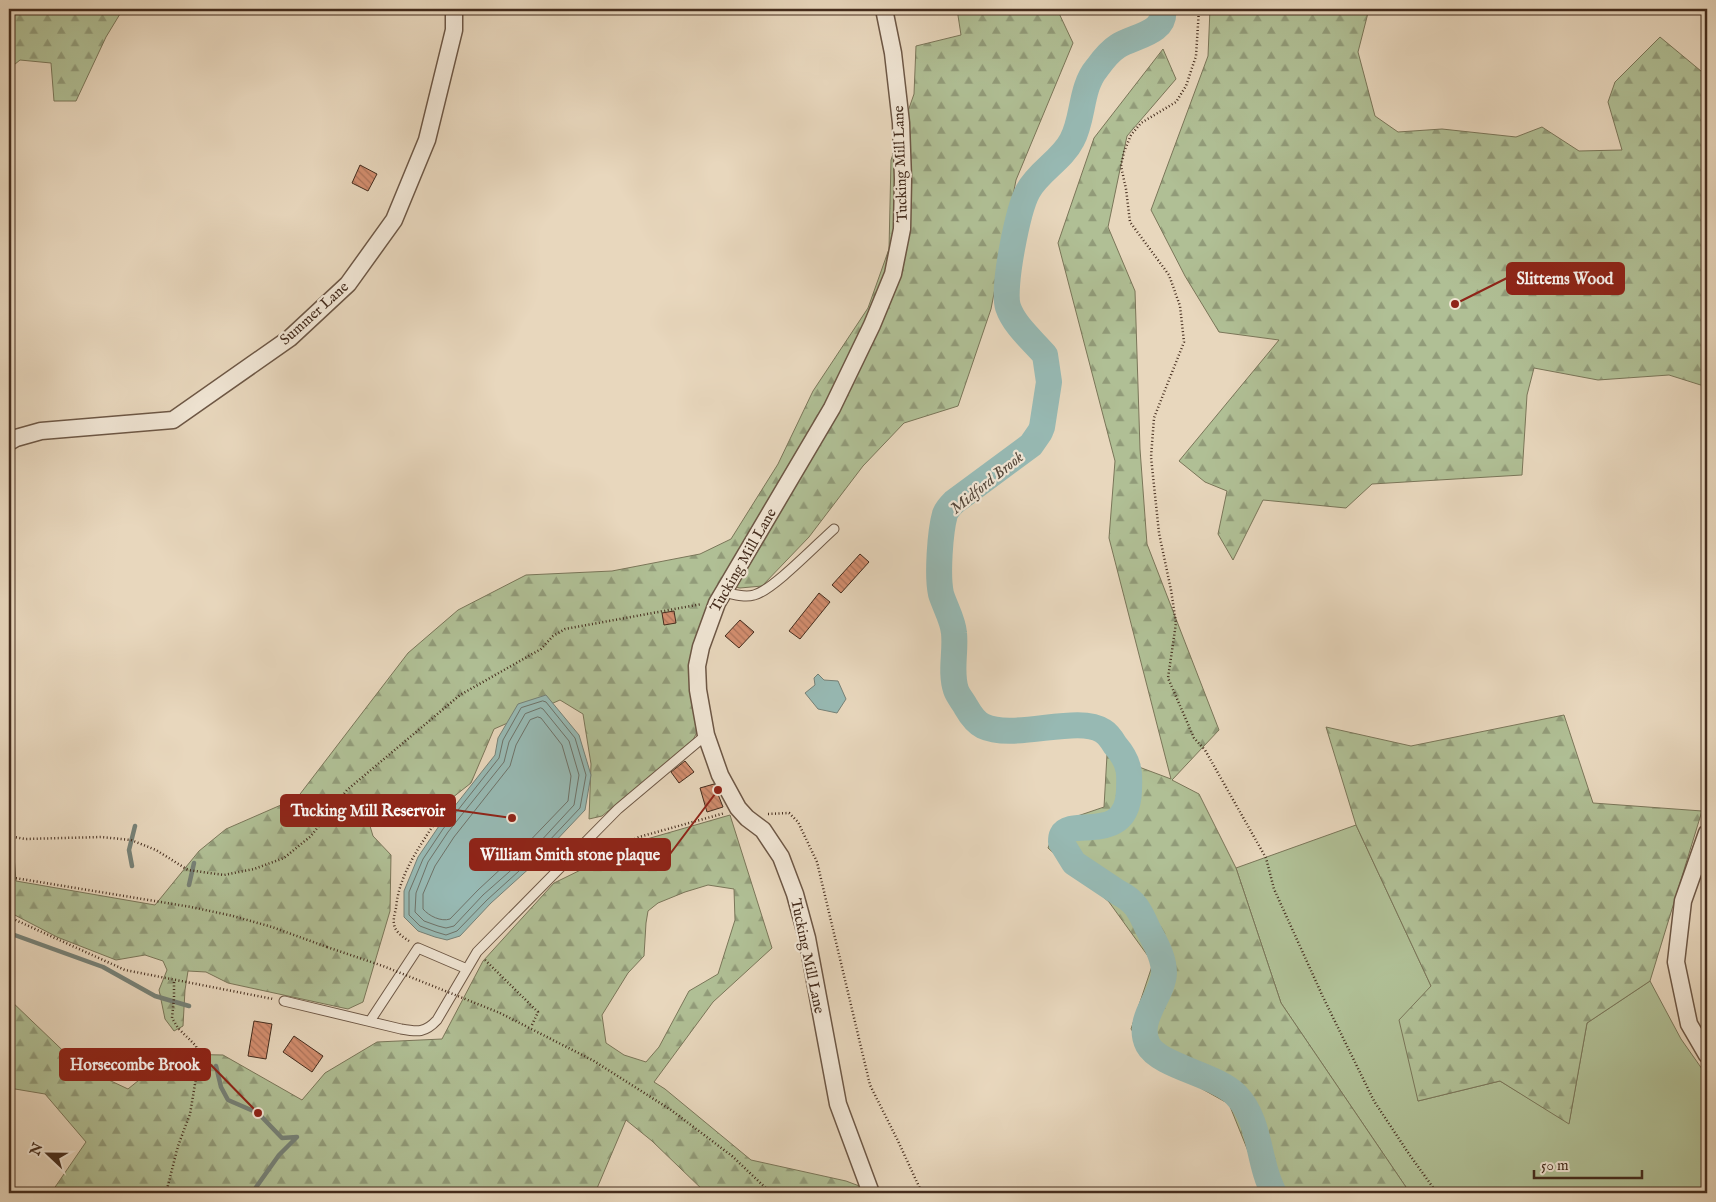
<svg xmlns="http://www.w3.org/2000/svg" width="1716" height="1202" font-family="'IM FELL English',serif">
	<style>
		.green { fill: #b0bf95; stroke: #7a7659 }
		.forest { fill: url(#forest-firs); stroke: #7a7659; fill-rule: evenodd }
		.water { fill: #97b9b3; stroke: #768177 }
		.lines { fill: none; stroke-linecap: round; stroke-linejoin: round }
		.shore { stroke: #6e7268; stroke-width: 1 }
		.stream { stroke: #768177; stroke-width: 4.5 }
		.river { stroke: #97b9b3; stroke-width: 26 }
		.building { fill: url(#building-back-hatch); stroke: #442c1d }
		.service-casing { stroke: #6d5745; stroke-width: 11 }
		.minor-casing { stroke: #6d5745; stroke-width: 19 }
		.path { stroke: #442c1d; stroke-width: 2.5; stroke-dasharray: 1 2.5; stroke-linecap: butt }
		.service { stroke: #f0e5d4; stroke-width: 9 }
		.minor { stroke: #f0e5d4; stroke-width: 16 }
		.path-bridge { stroke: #442c1d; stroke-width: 2.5; stroke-dasharray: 1 2.5; stroke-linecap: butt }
		.labels { text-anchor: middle; stroke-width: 4.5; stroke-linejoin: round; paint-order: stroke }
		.street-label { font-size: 15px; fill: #442c1d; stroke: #f0e5d4 }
		.water-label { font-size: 16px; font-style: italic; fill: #55483b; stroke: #f0e5d4 }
		.leader { fill: none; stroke: #8f2418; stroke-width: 2 }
		.callout-dot { fill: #8f2418; stroke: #f0e5d4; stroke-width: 2 }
		.callout { fill: #8f2418; stroke: #8f2418; stroke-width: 2 }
		.callout-label { font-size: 16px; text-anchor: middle; font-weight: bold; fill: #fff }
	</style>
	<defs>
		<pattern id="forest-firs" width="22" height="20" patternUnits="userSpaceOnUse" patternTransform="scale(1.25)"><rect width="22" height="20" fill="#b0bf95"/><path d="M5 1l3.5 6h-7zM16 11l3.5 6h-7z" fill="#919b79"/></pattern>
		<pattern id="building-back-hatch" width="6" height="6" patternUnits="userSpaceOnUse" patternTransform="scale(1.25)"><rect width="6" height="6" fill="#d38e6f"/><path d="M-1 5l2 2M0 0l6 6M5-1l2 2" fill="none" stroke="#ad745b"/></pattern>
	</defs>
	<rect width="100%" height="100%" fill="#e8d7bd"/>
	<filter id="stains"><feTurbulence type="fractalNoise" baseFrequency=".004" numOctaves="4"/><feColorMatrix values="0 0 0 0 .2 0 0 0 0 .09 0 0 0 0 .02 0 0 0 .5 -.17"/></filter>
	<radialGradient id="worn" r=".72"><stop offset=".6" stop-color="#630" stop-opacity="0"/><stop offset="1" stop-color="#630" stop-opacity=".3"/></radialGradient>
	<!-- green -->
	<path class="green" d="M1356 825 1431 986 1418 1101 1500 1081 1569 1123 1587 1023 1650 981 1681 1039 1707 1076V1193H1410L1281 1003 1236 868Z"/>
	<!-- forest -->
	<path class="forest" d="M9 9H123L106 37 76 101H54L51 63 20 60 9 69Z
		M957 9H1057L1073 43 1016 180 991 309 958 406 904 423 863 466 809 537 762 586 740 588 723 585 709 612 699 728 692 742 602 816 589 819 591 764 583 714 560 700 494 729 471 783 452 798 430 809 394 806 370 826 373 836 391 855 390 911 363 1002 348 1009 228 983 206 972 188 971 185 990 183 1026 174 1031 165 1019 159 990 167 970 163 961 145 955 116 960 57 937 9 912V843H13L16 881 155 905 199 851 226 829 297 798 408 653 458 610 526 575 612 571 700 554 731 539 778 464 813 391 868 308 889 249 891 160 914 94 916 46 961 35Z
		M1210 9H1369L1358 52 1375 116 1398 132 1442 129 1516 137 1542 127 1579 151 1622 150 1608 102 1615 82 1660 37 1707 76V387L1669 375 1598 380 1534 368 1527 395 1522 475 1372 484 1346 508 1263 500 1233 560 1218 534 1227 491 1205 482 1179 461 1279 340 1219 332 1185 276 1151 210 1208 56Z
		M1163 49 1176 79 1127 136 1108 227 1135 291 1140 449 1147 544 1219 730 1172 780 1199 794 1236 868 1281 1003 1410 1193H1265L1229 1104 1154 1062 1131 1029 1153 963 1109 902 1048 848 1057 823 1104 807 1107 755 1171 779 1109 538 1115 461 1058 243 1094 138Z
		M1564 715 1593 803 1702 811 1650 981 1587 1023 1569 1124 1500 1081 1418 1101 1399 1020 1431 986 1356 825 1326 727 1411 746Z
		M730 815 772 948 713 1002 654 1082 665 1089 751 1160 846 1181 878 1193H706L652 1141 626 1120 595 1193H51L86 1142 45 1094 9 1088V999L79 1066 128 1089 171 1054 223 1055 302 1100 325 1073 377 1042 442 1039 483 961 554 883 640 841ZM708 885 734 889 735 920 718 974 689 991 659 1047 646 1062 624 1055 606 1043 602 1015 628 973 644 956 646 923 648 911 658 903 685 892Z"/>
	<!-- water -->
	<path class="water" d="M818 674 824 680 838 681 846 699 837 713 818 709 805 693 815 685 814 678Z
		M546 695 579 735 591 775 585 810 533 865 491 903 460 936 447 940 435 937 418 931 404 917V891L418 857 439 826 495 755 498 738 518 704Z"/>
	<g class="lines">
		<!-- shore -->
		<path class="shore" d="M543 701 546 702 575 738 586 775 580 808 530 861 487 900 457 931 446 935 436 932 420 926 409 915V892L423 859 443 829 499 758 503 740 521 708Z
			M541 708 543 709 569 741 579 775 574 805 526 857 483 895 454 926 446 928 438 926 424 921 415 912 416 893 428 862 448 832 504 762 509 742 525 714Z
			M538 717 541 718 562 745 571 776 568 801 520 851 478 890 450 919C441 922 429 916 423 909V894L435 866 454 837 510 766 516 745 530 720Z"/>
		<!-- stream -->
		<path class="stream" d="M132 866 129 850 135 826
			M189 885 194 863
			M9 933 103 967 155 996 189 1006
			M216 1066 221 1087 228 1100 258 1113 282 1138 297 1137 279 1155 252 1193"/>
		<!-- river -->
		<path class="river" d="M1163 9C1167 33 1134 36 1118 46 1110 51 1102 61 1097 68 1080 88 1084 118 1072 140 1062 160 1039 171 1028 191 1018 209 1002 288 1008 307 1014 325 1032 340 1045 355L1049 382 1042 427 1040 432 1031 445 954 502C950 506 947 509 945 514 940 532 937 576 941 594 945 607 953 620 954 633 956 652 950 672 956 690 958 696 963 701 966 707 970 714 975 722 983 726 1014 741 1078 714 1103 731 1108 734 1112 740 1115 745 1121 752 1126 759 1128 768 1130 775 1129 783 1129 791 1127 845 1071 817 1062 835 1061 837 1061 840 1061 842L1074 863 1119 893C1135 901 1140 911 1147 927 1154 941 1164 956 1164 973 1163 996 1135 1020 1148 1045 1159 1066 1217 1075 1236 1095 1262 1122 1257 1162 1274 1193"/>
	</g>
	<!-- building -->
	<path class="building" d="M360 165 377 174 368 191 352 183Z
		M860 554 869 562 841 593 832 585Z
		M819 593 830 602 800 639 789 631Z
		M674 611 676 623 664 625 662 613Z
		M740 620 754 632 739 648 725 636Z
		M685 761 694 772 679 783 671 772Z
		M714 784 723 807 707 812 700 788Z
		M254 1021 272 1024 266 1059 248 1056Z
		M294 1036 323 1056 312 1072 283 1052Z"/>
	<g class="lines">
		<!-- service casing -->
		<g class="service-casing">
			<path id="service" d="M723 592C733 594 744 598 754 595 772 591 817 544 834 529
				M284 1001 401 1029C418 1032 425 1033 437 1020L477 952 618 809 706 735
				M370 1021 418 948 467 969"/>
		</g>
		<!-- minor casing -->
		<g class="minor-casing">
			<path id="minor" d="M9 442 16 438 41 431 173 420 290 338 348 284 394 220 427 140 454 30V9
				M1707 833 1683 901 1676 962 1689 1024 1707 1055
				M871 1193 838 1104 807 938 795 894 781 857 763 830 747 818 738 808 720 775 706 735 698 690 697 666 701 647 717 603 832 408 872 325 893 274 902 229 903 179 901 123 893 53 884 9"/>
		</g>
		<!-- path -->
		<path class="path" d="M1199 9 1196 56 1186 86 1176 102 1141 123 1131 135 1124 152 1121 166 1126 189 1130 222 1169 275 1180 306 1184 342 1154 418 1151 457 1159 533 1171 590 1176 623 1168 678 1194 738 1205 750 1266 858 1274 889 1323 997 1374 1101 1409 1154 1437 1193
			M768 814 789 813 798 822 817 862 870 1085 898 1141 922 1193
			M9 836 25 839 101 837 131 840 156 850 188 870 224 875 254 869 284 858 311 836 347 790 460 695 541 649 553 636 565 629 702 604
			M578 867 639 837 725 813
			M9 877 191 907 233 916 272 927 327 947
			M9 917 125 970 273 999
			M409 941C403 937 395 932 394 924 393 919 395 913 396 908 399 875 418 849 436 821
			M485 960 538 1012 531 1027
			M500 1013 594 1061 671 1110 732 1156 771 1193
			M166 1193 178 1146 190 1114 199 1060 196 1046 178 1028 172 1018 174 998V980"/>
		<!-- service -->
		<use href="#service" class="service"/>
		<!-- minor -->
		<use href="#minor" class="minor"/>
		<!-- path-bridge -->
		<path class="path-bridge" d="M327 947 383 966 500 1013"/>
	</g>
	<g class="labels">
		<!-- street labels -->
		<g class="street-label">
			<text transform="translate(900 164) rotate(-92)" y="5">Tucking Mill Lane</text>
			<text transform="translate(314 313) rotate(-42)" y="5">Summer Lane</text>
			<text transform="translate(743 560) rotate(-60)" y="5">Tucking Mill Lane</text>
			<text transform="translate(808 956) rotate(78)" y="5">Tucking Mill Lane</text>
		</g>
		<!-- water labels -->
		<g class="water-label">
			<text transform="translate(986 482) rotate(-39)" y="6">Midford Brook</text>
		</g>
	</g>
	<!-- callouts -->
	<path class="leader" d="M1455 304L1507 278M512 818L455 810M718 790L670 854M258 1113L210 1064"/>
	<g class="callout-dot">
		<circle cx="1455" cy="304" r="5"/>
		<circle cx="512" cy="818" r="5"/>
		<circle cx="718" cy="790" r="5"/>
		<circle cx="258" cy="1113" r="5"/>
	</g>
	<g class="callout">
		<rect x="1507" y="263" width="117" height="31" rx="5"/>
		<rect x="281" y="795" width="174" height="31" rx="5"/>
		<rect x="470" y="839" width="200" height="31" rx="5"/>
		<rect x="60" y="1049" width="150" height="31" rx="5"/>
	</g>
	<g class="callout-label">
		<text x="1565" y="284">Slittems Wood</text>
		<text x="368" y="816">Tucking Mill Reservoir</text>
		<text x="570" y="860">William Smith stone plaque</text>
		<text x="135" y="1070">Horsecombe Brook</text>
	</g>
	<!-- margin -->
	<rect width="1716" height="1202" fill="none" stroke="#e8d7bd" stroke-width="30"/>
	<rect x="10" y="10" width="1696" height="1182" fill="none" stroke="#442c1d" stroke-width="2.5"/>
	<rect x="15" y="15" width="1686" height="1172" fill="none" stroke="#442c1d"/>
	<!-- north arrow -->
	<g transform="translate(48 1154) rotate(292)" stroke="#f0e5d4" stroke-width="4" paint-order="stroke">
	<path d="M0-4L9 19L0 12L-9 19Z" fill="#442c1d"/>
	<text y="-8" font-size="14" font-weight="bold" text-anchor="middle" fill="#442c1d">N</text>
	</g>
	<!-- scale -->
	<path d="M1534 1170v8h108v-8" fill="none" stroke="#442c1d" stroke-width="2.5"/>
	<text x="1541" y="1170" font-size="15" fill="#442c1d" stroke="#f0e5d4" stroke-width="4" paint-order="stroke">50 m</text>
	<rect width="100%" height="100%" filter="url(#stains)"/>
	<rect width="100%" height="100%" fill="url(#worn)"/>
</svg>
